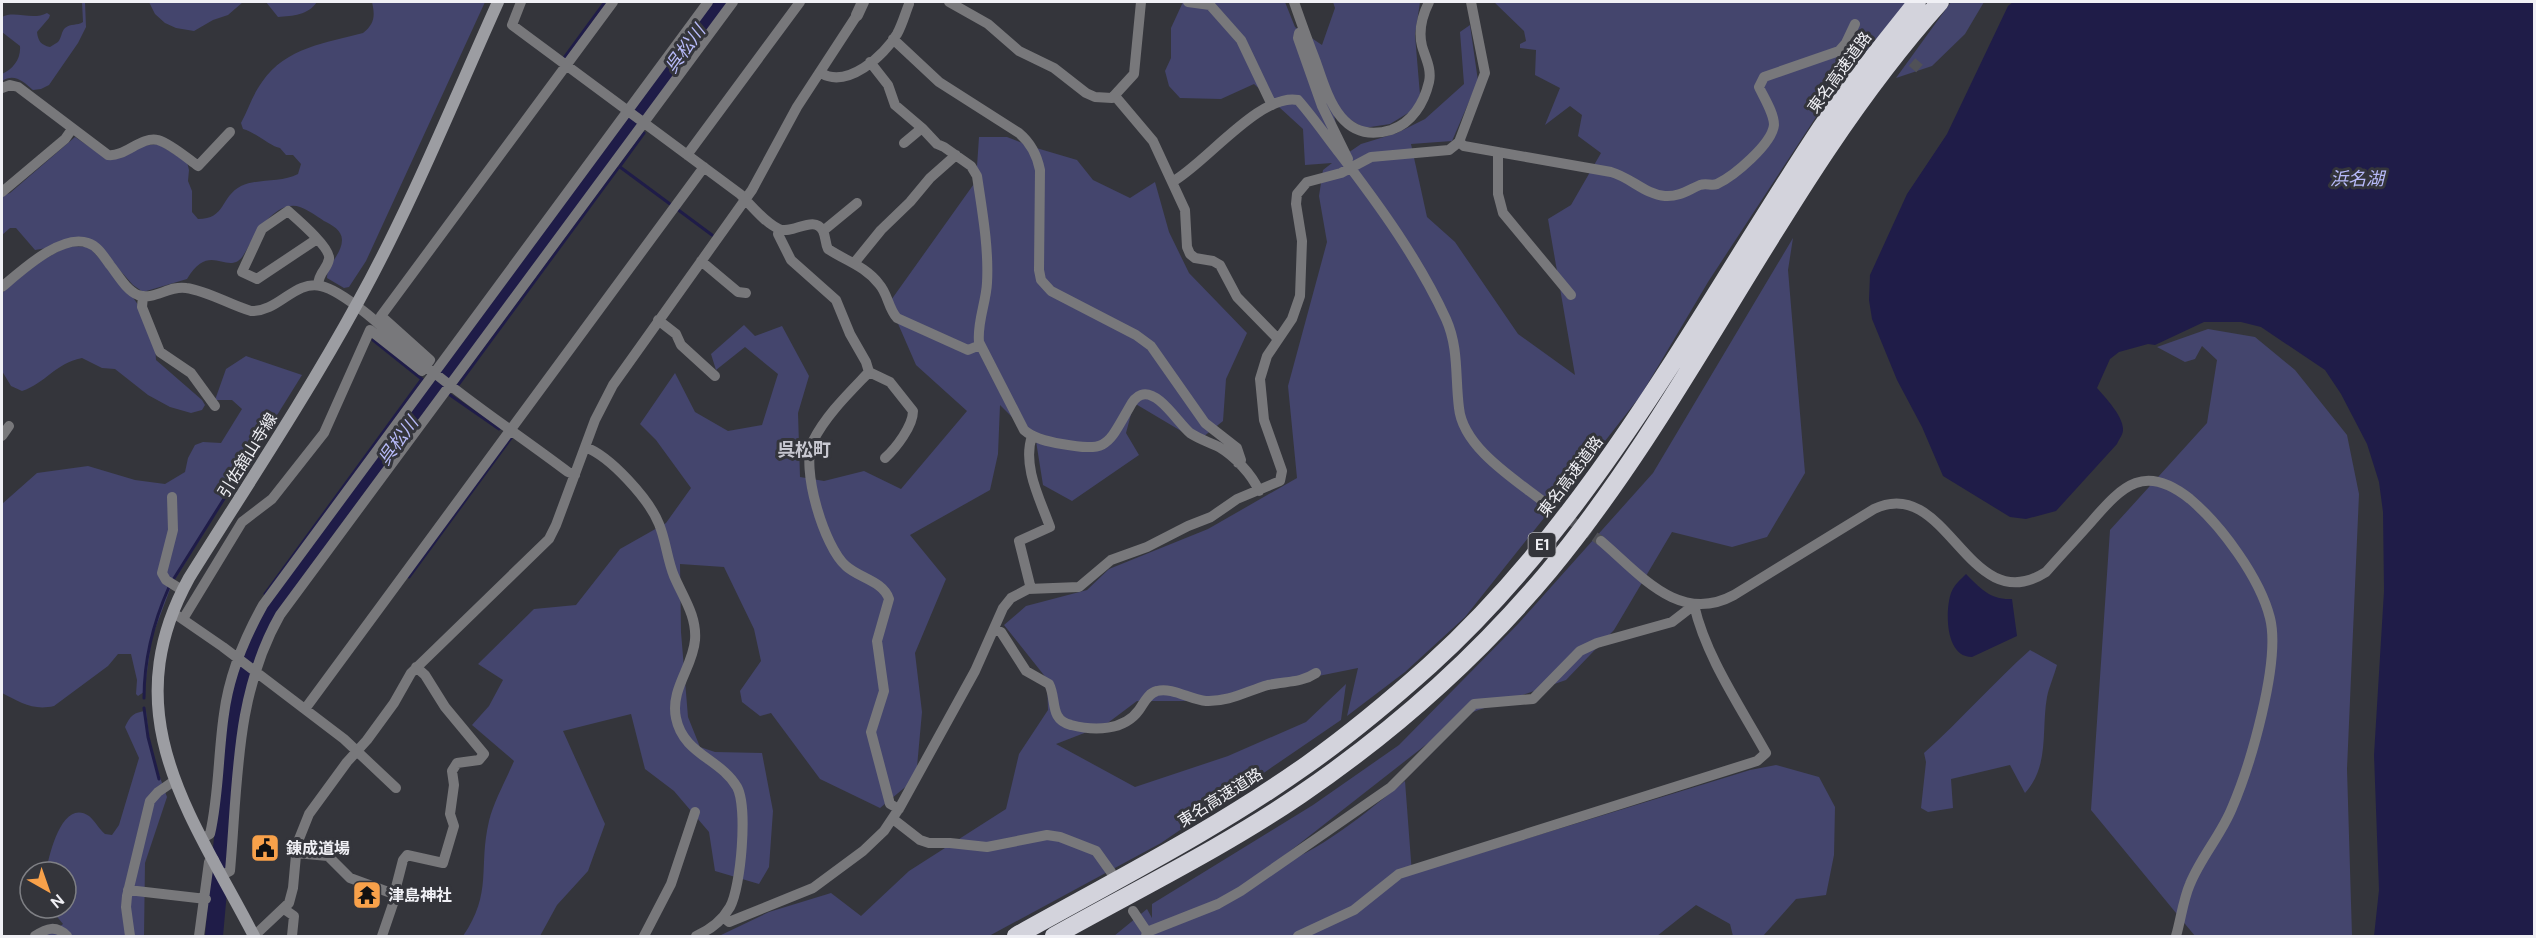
<svg xmlns="http://www.w3.org/2000/svg" width="2536" height="938" font-family="'DM Sans','Noto Sans JP',sans-serif">
	<style>
		.green { fill: #44456d }
		.water { fill: #1f1c48 }
		.lines { fill: none; stroke-linecap: round; stroke-linejoin: round }
		.stream { stroke: #1f1c48; stroke-width: 3 }
		.river { stroke: #1f1c48; stroke-width: 18 }
		.minor-tunnel { stroke: #505157; stroke-width: 10; stroke-dasharray: 10 5; stroke-linecap: butt }
		.minor { stroke: #78787b; stroke-width: 10 }
		.tertiary { stroke: #78787b; stroke-width: 12 }
		.secondary { stroke: #9c9da2; stroke-width: 12 }
		.motorway { stroke: #d3d3dc; stroke-width: 18 }
		.labels { text-anchor: middle; stroke-width: 6; stroke-linejoin: round; paint-order: stroke }
		.shield { fill: #34353b; stroke: #b8b8bd; stroke-width: 1.5 }
		.shield-label { font-size: 15px; font-weight: bold; fill: #f0f0f5 }
		.street-label { font-size: 16px; fill: #f0f0f5; stroke: #34353b }
		.poi-label { font-size: 16px; font-weight: bold; fill: #f0f0f5; stroke: #34353b; text-anchor: start }
		.water-label { font-size: 18px; font-style: italic; fill: #b8bbfa; stroke: #34353b }
		.neighbourhood-label { font-size: 18px; font-weight: bold; fill: #c8c8d1; stroke: #34353b }
	</style>
	<rect width="100%" height="100%" fill="#34353b"/>
	<!-- green -->
	<path class="green" d="M82 2H85L86 27 78 43 49 85 41 89 33 90C23 81 14 73 2 81V74C13 69 21 59 20 46L2 32V17C15 10 32 21 47 13L50 15 49 18 37 32C38 41 41 45 50 47L58 42C62 37 61 32 65 28 71 23 77 26 83 22Z
		M149 2H243L228 15 213 20 194 31 176 28 165 23 155 14Z
		M266 2H317C308 15 293 16 278 17Z
		M372 2H485L366 261 349 287 344 288 327 278C327 264 342 254 342 240 342 230 332 225 324 221 317 216 308 210 300 207 279 200 260 227 251 242 247 248 244 257 238 261 223 270 208 244 187 279L143 292 133 285 93 240 35 250 16 228H10L2 235V196L10 193 75 137 103 156 141 146 158 144 187 162 189 170 188 181 192 191V212L198 219C226 219 220 197 241 186 259 178 281 183 298 174L301 164 293 155H286L280 148C271 147 257 133 243 129L241 123C248 110 253 94 262 82 286 47 326 43 363 33 375 24 375 15 372 2Z
		M1183 2H1285L1295 27 1322 45 1335 8 1333 2H1420L1415 35 1420 95 1413 110 1390 124 1364 128 1333 109 1342 157 1361 144 1397 133 1425 119 1464 84 1460 32 1470 25 1478 81 1452 141 1411 144 1427 217 1455 242 1518 334 1575 375 1548 219 1571 205 1601 153 1578 136 1582 115 1570 106 1545 125 1560 88 1535 75 1536 50 1520 48V44L1526 41 1524 31 1494 2H1907L1835 88 1708 282 1641 395 1580 473 1465 617 1405 672 1347 716 1358 668 1195 701H1137L1105 725 1056 744 1135 787 1228 756 1306 722 1346 684 1341 720 1161 843 989 936H719L769 912 831 893 861 916 909 871 1006 809 1019 754 1048 710 1047 679 1004 625 1026 606 1087 590 1109 569 1208 529 1297 478 1288 386 1327 242 1319 196 1323 170 1332 163 1305 165 1303 129 1254 84 1221 99 1180 98 1169 86 1165 71 1171 58V28Z
		M1951 2H1984L1965 34 1932 66 1896 78Z
		M979 137H1007L1033 147 1077 160 1093 180 1130 198 1155 182 1169 232 1189 273 1247 333 1226 379 1223 421 1198 441 1134 403 1126 433 1139 455 1072 501 1043 485 1036 441 1000 405 998 454 990 490 910 535 946 579 915 653 922 712 917 767 909 784 880 808 820 779 771 713 760 716 742 702 740 691 761 661 754 629 724 567 680 564 681 632 688 717 700 747 715 752 762 753 773 811 769 867 759 884 715 871 709 832 674 791 645 769 631 714 563 731 605 824 588 871 557 905 540 936H463C493 893 478 867 489 821 494 801 506 780 514 761L472 725 489 706 503 680 478 664 534 609 576 605 620 549 666 523 691 488 656 440 640 424 675 373 695 412 728 431 762 425 778 374 745 347 716 370 711 354 744 325 755 336 782 326 809 376 798 413 800 477 824 481 864 471 901 489 967 411 916 365 889 303 976 181Z
		M1793 238 1788 270 1805 473 1767 537 1732 547 1672 532 1614 630 1566 680 1464 715 1267 869C1318 854 1364 814 1405 781L1412 874 1750 770 1776 765 1819 777 1835 807 1834 855 1826 895 1796 899 1763 936H1733L1730 924 1696 905 1657 936H1114L1147 909 1152 918V904L1313 805 1399 745 1518 624 1653 473Z
		M68 246 89 247C118 279 156 313 156 360L202 400 205 405 202 410 191 413 170 407 148 395 115 369 102 368 82 358C54 364 46 383 22 391L11 386 2 371V293L36 264Z
		M2208 329 2255 337 2295 370 2347 435 2359 494 2347 769 2352 936H2195L2091 810 2110 530 2207 423 2217 360 2202 346 2195 359 2185 362 2157 347Z
		M246 356 302 375 172 584 152 637 144 692 138 696 136 694 137 680 131 654H118L108 666 54 706C33 711 20 702 2 693V504L37 473 88 466 135 480 165 484 185 472 188 458 195 445 203 442 221 443 242 409 232 400H215L226 369Z
		M2030 650 2057 665C2054 676 2049 687 2047 697 2041 731 2050 765 2025 793L2010 765 1951 779 1953 808 1928 812 1921 808 1926 762 1924 753C1961 720 1993 683 2030 650Z
		M146 711 151 752 167 797 145 863 144 936H39L53 932 63 924 50 908H66V872H46C49 855 62 798 89 816 95 821 99 829 105 834L112 835 119 825 139 758 125 727C130 716 134 712 146 711Z"/>
	<!-- water -->
	<path class="water" d="M2013 2H2534V936H2374L2379 890 2374 755 2384 591 2383 512 2379 482 2367 444 2341 394 2325 370 2261 327 2241 322H2204L2155 345 2148 344 2119 352 2110 359 2097 388C2105 397 2124 417 2123 430 2123 435 2119 439 2117 444L2056 511 2026 519 2010 517 1943 476 1922 427 1897 380 1872 319 1869 300 1870 275 1907 194 1947 134 2008 6Z
		M1966 574C1980 588 1990 600 2012 599L2017 636 1972 657C1945 657 1945 611 1951 593 1954 585 1960 580 1966 574Z"/>
	<g class="lines">
		<!-- stream -->
		<path class="stream" d="M564 58 605 2
			M605 157 610 161
			M620 166 644 133
			M620 167 670 204
			M677 209 712 235
			M373 340 423 380
			M429 385 434 389
			M437 385 443 389
			M458 385 618 168
			M450 395 499 429
			M409 577 511 438
			M173 580 227 494
			M265 594 422 379
			M144 698C144 659 153 623 169 587
			M144 708 148 737 159 779"/>
		<!-- river -->
		<path class="river" d="M214 936C218 891 222 845 227 799 234 719 236 664 282 595L720 2"/>
		<!-- minor-tunnel -->
		<path class="minor-tunnel" d="M1912 62 1920 69
			M1545 503 1601 541"/>
		<!-- minor -->
		<path class="minor" d="M521 2 512 25 740 194C751 205 765 223 779 229 793 235 814 214 823 231 826 237 825 243 828 249 846 261 865 266 879 284 888 294 888 308 897 318L968 350 980 345
			M949 2 988 24 1019 51 1054 68 1086 93 1095 97 1112 98 1134 74 1141 2
			M1188 2 1210 5 1241 40 1272 105
			M1294 2C1301 22 1308 42 1316 62 1328 97 1341 145 1391 130 1412 123 1424 103 1429 82 1432 69 1425 57 1422 46 1418 30 1422 16 1429 2
			M1304 31 1299 33 1298 38 1322 106 1348 159
			M893 39 939 82 1019 133C1031 143 1037 155 1040 170L1039 270 1041 280 1051 291 1136 335 1151 346 1205 423 1237 448 1241 460 1238 463
			M870 62 888 85 895 105 922 128 937 144 944 147 971 166 977 176C982 210 989 248 987 283 986 303 977 322 979 342L1024 430C1034 439 1050 442 1062 444 1108 452 1107 446 1129 408 1132 402 1135 397 1141 395 1158 389 1178 423 1190 433 1199 439 1209 442 1219 447 1234 456 1252 474 1259 491
			M821 73C847 89 884 56 897 34 902 25 905 14 909 4
			M2 88 10 85 18 87 108 155C125 157 141 136 158 140 171 144 187 158 198 166L230 132
			M1115 96 1153 141 1185 210 1187 247 1190 254 1195 258 1213 261 1220 265 1237 297 1278 339
			M1459 142 1464 146 1611 172C1630 177 1646 195 1665 196 1679 197 1688 190 1700 185 1706 183 1712 186 1717 184 1734 176 1772 144 1774 125 1774 113 1764 98 1759 87L1764 77 1839 51 1846 43 1855 24
			M904 143 922 128
			M1498 152V194L1503 213 1571 295
			M687 155 800 2
			M1172 182C1204 165 1261 92 1298 100 1313 117 1326 136 1340 154 1379 205 1419 260 1446 319 1459 348 1455 377 1459 408 1463 448 1516 480 1545 503
			M2 192 65 139 72 129
			M779 229 778 234 791 260 836 300 850 334 866 362 869 372
			M823 231 857 203
			M317 239 257 279 242 272 262 229 288 211C297 219 331 248 329 259 327 270 319 271 318 285
			M701 261 738 292 746 293
			M855 262 881 230 910 202 930 178 956 155
			M2 287C20 272 61 233 88 243 98 246 104 257 110 265 118 275 126 290 138 295 154 301 169 285 186 288 208 291 230 305 251 311 279 312 294 280 321 286 349 292 407 350 432 371 476 407 523 438 568 472L575 475
			M143 296 142 307 160 352 191 373 215 406
			M658 320 676 334 681 345 715 376
			M869 372C849 393 826 415 813 441 800 467 824 547 846 566 859 578 883 581 889 599L877 641 884 691 871 732 890 804 899 809
			M869 372 890 382 913 411C913 426 896 448 885 458
			M2 436 9 426
			M585 447C610 456 649 499 659 524 666 541 667 559 674 576 683 597 697 616 695 640 693 667 670 689 676 718 683 754 721 759 737 787 748 807 741 887 730 907 722 921 710 930 696 936
			M172 497 173 530 162 573 166 580 182 590
			M1601 541C1640 574 1679 625 1734 595L1874 509C1948 473 1968 622 2046 572 2061 555 2077 538 2092 521 2123 485 2145 463 2190 499 2221 525 2260 578 2270 618 2281 662 2250 766 2232 808 2221 835 2201 857 2190 884 2183 900 2181 919 2176 936
			M1031 589 1019 541 1050 527C1040 499 1022 466 1032 436
			M178 616 223 647 344 739 396 788
			M183 619 242 522 272 499 324 433 370 330 422 371 430 360 381 316 613 2
			M994 629 1001 632 1026 671 1049 684C1057 699 1049 720 1071 725 1094 731 1124 731 1139 710 1144 703 1148 693 1157 691 1172 687 1191 700 1206 701 1229 702 1247 691 1268 685 1286 681 1301 683 1316 673
			M305 709 704 167
			M893 819 920 840 929 843H950L987 847 1047 835 1060 837 1096 851 1111 872
			M203 838 210 834C219 795 218 754 224 714 229 675 244 639 263 605L708 2
			M296 853 328 856 350 878 391 893 395 898 382 936
			M222 875 230 871C238 782 235 694 280 615L733 2
			M128 890 206 899
			M391 893 395 891 403 860 407 855 443 863 454 826 450 814 454 785 452 771 457 763 479 760 484 754 445 707 425 675 416 667
			M284 909 294 916 292 936
			M1133 911 1147 932 1146 936
			M723 917 729 922 813 888 863 851 884 831 900 807 975 671 1003 608 1011 598 1028 589 1079 587 1111 560 1147 547 1188 526 1211 517 1237 499 1280 481 1282 471 1264 420 1260 379 1267 356 1292 319 1300 296 1302 241 1296 204 1297 194 1307 182 1341 173 1371 157 1449 150 1459 142 1485 73 1471 2
			M1147 932 1218 904 1241 891 1391 787 1474 704 1533 699 1580 651 1597 643 1672 622 1694 605C1706 657 1740 706 1766 753L1757 761 1399 874 1354 910 1298 936
			M35 936C47 928 56 925 67 936
			M130 936 126 907 127 896 150 801 158 792 174 781
			M199 936 209 862 214 860
			M254 936 289 903 293 888 297 844 309 814 347 762 367 740 394 703 411 673 549 539 556 525 595 420 613 385 752 190 797 107 857 15
			M644 936 671 884 695 812"/>
		<!-- tertiary -->
		<path class="tertiary" d="M857 15 863 2"/>
		<!-- secondary -->
		<path class="secondary" d="M254 936C191 815 113 716 189 578 246 487 306 397 358 302 411 206 453 102 498 2"/>
		<!-- motorway -->
		<path class="motorway" d="M1016 936C1114 881 1215 830 1308 764 1350 734 1391 700 1430 665 1596 515 1699 312 1821 128L1850 86 1917 2
			M1054 936C1136 890 1222 848 1300 795 1391 733 1478 656 1549 571 1696 393 1786 174 1940 2"/>
	</g>
	<!-- icons -->
	<defs>
		<g id="civic-square" transform="scale(1.5)"><rect x="-9" y="-9" width="18" height="18" rx="4" fill="#f8a14a" stroke="#34353b"/><path d="M-.6-6.5H3V-4.5H.6V-3L4-1V1h2V6H-6V1h2V-1L-.6-3ZM-1.2 2.5V6h2.4V2.5Z" fill="#111"/></g>
		<g id="temple-square" transform="scale(1.5)"><rect x="-9" y="-9" width="18" height="18" rx="4" fill="#f8a14a" stroke="#34353b"/><path d="M0-6L5-2H3V0L6.5 2.5H4V6H1.5V3h-3V6H-4V2.5H-6.5L-3 0V-2H-5Z" fill="#111"/></g>
	</defs>
	<g fill-rule="evenodd">
		<use href="#civic-square" x="265" y="848"/>
		<use href="#temple-square" x="367" y="895"/>
	</g>
	<g class="labels">
		<!-- shield labels -->
		<rect class="shield" x="1528.5" y="533" width="27" height="24" rx="4.5"/>
		<g class="shield-label">
			<text x="1542" y="550">E1</text>
		</g>
		<!-- street labels -->
		<g class="street-label">
			<text transform="translate(1839 72) rotate(-54)" y="6">東名高速道路</text>
			<text transform="translate(247 455) rotate(-58)" y="6">引佐舘山寺線</text>
			<text transform="translate(1570 476) rotate(-53)" y="6">東名高速道路</text>
			<text transform="translate(1220 797) rotate(-32)" y="6">東名高速道路</text>
		</g>
		<!-- poi labels -->
		<g class="poi-label">
			<text x="286" y="854">錬成道場</text>
			<text x="388" y="901">津島神社</text>
		</g>
		<!-- water labels -->
		<g class="water-label">
			<text transform="translate(685 49) rotate(-54)" y="6">呉松川</text>
			<text x="2357" y="185">浜名湖</text>
			<text transform="translate(398 441) rotate(-54)" y="6">呉松川</text>
		</g>
		<!-- neighbourhood labels -->
		<g class="neighbourhood-label">
			<text x="804" y="456">呉松町</text>
		</g>
	</g>
	<!-- border -->
	<rect width="2536" height="938" fill="none" stroke="#f0f0f5" stroke-width="6"/>
	<!-- north arrow -->
	<g transform="translate(48 890) rotate(140)"><circle r="28" fill="#34353b" stroke="#7f8085" stroke-width="1.5"/>
	<path d="M0-4.5L10 22L0 15L-10 22Z" fill="#f8a14a"/>
	<text y="-9" font-size="16" font-weight="bold" text-anchor="middle" fill="#f0f0f5">N</text>
	</g>
</svg>
